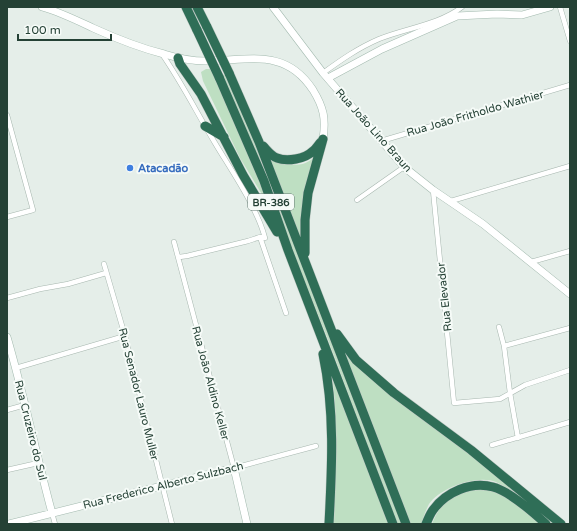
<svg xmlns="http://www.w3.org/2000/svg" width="577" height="531" font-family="'Varela Round',sans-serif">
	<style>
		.green { fill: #bedfc2 }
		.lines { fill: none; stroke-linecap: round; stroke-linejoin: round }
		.street-casing { stroke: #a7b7af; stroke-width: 5.5 }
		.secondary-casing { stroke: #a3baaf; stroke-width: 8 }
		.highway-casing { stroke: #c2cac6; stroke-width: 10 }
		.street { stroke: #fff; stroke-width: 4.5 }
		.secondary { stroke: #fff; stroke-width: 7 }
		.highway { stroke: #2f6e57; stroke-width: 9 }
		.highway-bridge-casing { stroke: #c2cac6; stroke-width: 10; stroke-linecap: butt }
		.highway-bridge { stroke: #2f6e57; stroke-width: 9 }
		.shop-dot { fill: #3f7fe0; stroke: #f6fbf8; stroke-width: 1.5 }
		.labels { text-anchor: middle; stroke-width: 4; stroke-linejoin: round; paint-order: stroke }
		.shield { fill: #f6fbf8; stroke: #637970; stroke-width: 1 }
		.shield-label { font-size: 10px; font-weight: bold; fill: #244135 }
		.street-label { font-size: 11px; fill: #244135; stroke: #f6fbf8 }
		.shop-label { font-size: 11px; font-weight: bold; fill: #366cbe; stroke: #f6fbf8; text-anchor: start }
	</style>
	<rect width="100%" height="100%" fill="#e5eee9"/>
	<!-- green -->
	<path class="green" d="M206 69H210L219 86 260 181 269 206 240 158 203 81 201 72Z
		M226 74 242 110 403 524H397L327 337 222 75Z
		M267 153C285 163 298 172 316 156L301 226 300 241Z
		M344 353 357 365 559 524H552C538 509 515 491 496 482 477 474 440 488 429 504 426 510 423 517 422 524H409Z
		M332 371 390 524H334L336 452 335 403Z
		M483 489 503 494 542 524H432C441 499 458 492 483 489Z"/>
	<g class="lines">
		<!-- street casing -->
		<g class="street-casing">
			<path id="street" d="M560 7 570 41
				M162 54C182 83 197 113 215 143 231 170 257 207 265 238L260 237 248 241 187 256 179 257
				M323 73C341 60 358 48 379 39 406 28 438 25 462 7
				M7 115 33 210 7 217
				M381 141 570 85
				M433 190 454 403 500 399 525 385 570 370
				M357 200 404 167
				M451 201 570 166
				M260 237 286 313
				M174 242 234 468 316 446
				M531 262 570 251
				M104 264 125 336 172 524
				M7 298 40 289 68 284 106 273
				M499 327 504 346 510 393 518 438
				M504 346 570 328
				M16 368 125 336
				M7 410 25 405
				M492 445 570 422
				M7 470 38 463
				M52 513 55 524"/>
		</g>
		<!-- secondary casing -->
		<g class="secondary-casing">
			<path id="secondary" d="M42 7C60 12 76 20 93 28 115 38 140 48 164 54 177 58 191 61 206 61 248 61 285 47 313 90 324 108 326 119 323 139
				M273 7 323 73 404 167 433 190 483 224 570 294
				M328 78 382 49 457 16 497 14 522 15 550 7
				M7 337C24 395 36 454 52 513
				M9 524 234 468 247 524"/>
		</g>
		<!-- highway casing -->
		<g class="highway-casing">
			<path id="highway" d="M186 7 197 30
				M197 7 207 27
				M178 58 180 64 201 94 243 175 277 232
				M229 73 259 142 406 524
				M219 77 264 181 288 250 393 524
				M205 126 224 137
				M263 146C267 150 271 156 277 158 287 162 305 159 313 151 316 149 318 145 321 142
				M305 253V220L308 193 323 139
				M337 334 356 360 394 393 471 450 561 524
				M323 354C335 411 332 467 329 524
				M426 524C428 519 430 514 433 510 446 492 471 481 493 487 509 491 534 513 546 524"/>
		</g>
		<!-- street -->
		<use href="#street" class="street"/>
		<!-- secondary -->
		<use href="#secondary" class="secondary"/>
		<!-- highway -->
		<use href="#highway" class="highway"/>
		<!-- highway-bridge casing -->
		<g class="highway-bridge-casing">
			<path id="highway-bridge" d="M207 27 229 73
				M197 30 219 77"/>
		</g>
		<!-- highway-bridge -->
		<use href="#highway-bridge" class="highway-bridge"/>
	</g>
	<!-- markers -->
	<circle class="shop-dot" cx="130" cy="168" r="4"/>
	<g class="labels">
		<!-- shield labels -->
		<rect class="shield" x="248" y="194" width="46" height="16" rx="3"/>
		<g class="shield-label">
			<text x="271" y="206">BR-386</text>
		</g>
		<!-- street labels -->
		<g class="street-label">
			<text transform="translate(475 113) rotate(-16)" y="4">Rua João Fritholdo Wathier</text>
			<text transform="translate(374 130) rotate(48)" y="4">Rua João Lino Braun</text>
			<text transform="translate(444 297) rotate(-96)" y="4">Rua Elevador</text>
			<text transform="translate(211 383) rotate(75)" y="4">Rua João Aldino Keller</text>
			<text transform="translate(139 394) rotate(76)" y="4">Rua Senador Lauro Muller</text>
			<text transform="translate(31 430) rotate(76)" y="4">Rua Cruzeiro do Sul</text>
			<text transform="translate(163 485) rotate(-14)" y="4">Rua Frederico Alberto Sulzbach</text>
		</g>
		<!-- shop labels -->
		<g class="shop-label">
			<text x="138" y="172">Atacadão</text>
		</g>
	</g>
	<!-- border -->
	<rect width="577" height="531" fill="none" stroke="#244135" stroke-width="16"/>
	<!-- scale -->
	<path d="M18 34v6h93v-6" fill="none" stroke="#244135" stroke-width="2"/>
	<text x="24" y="34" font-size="12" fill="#244135" stroke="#f6fbf8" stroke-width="3" paint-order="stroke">100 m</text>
</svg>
